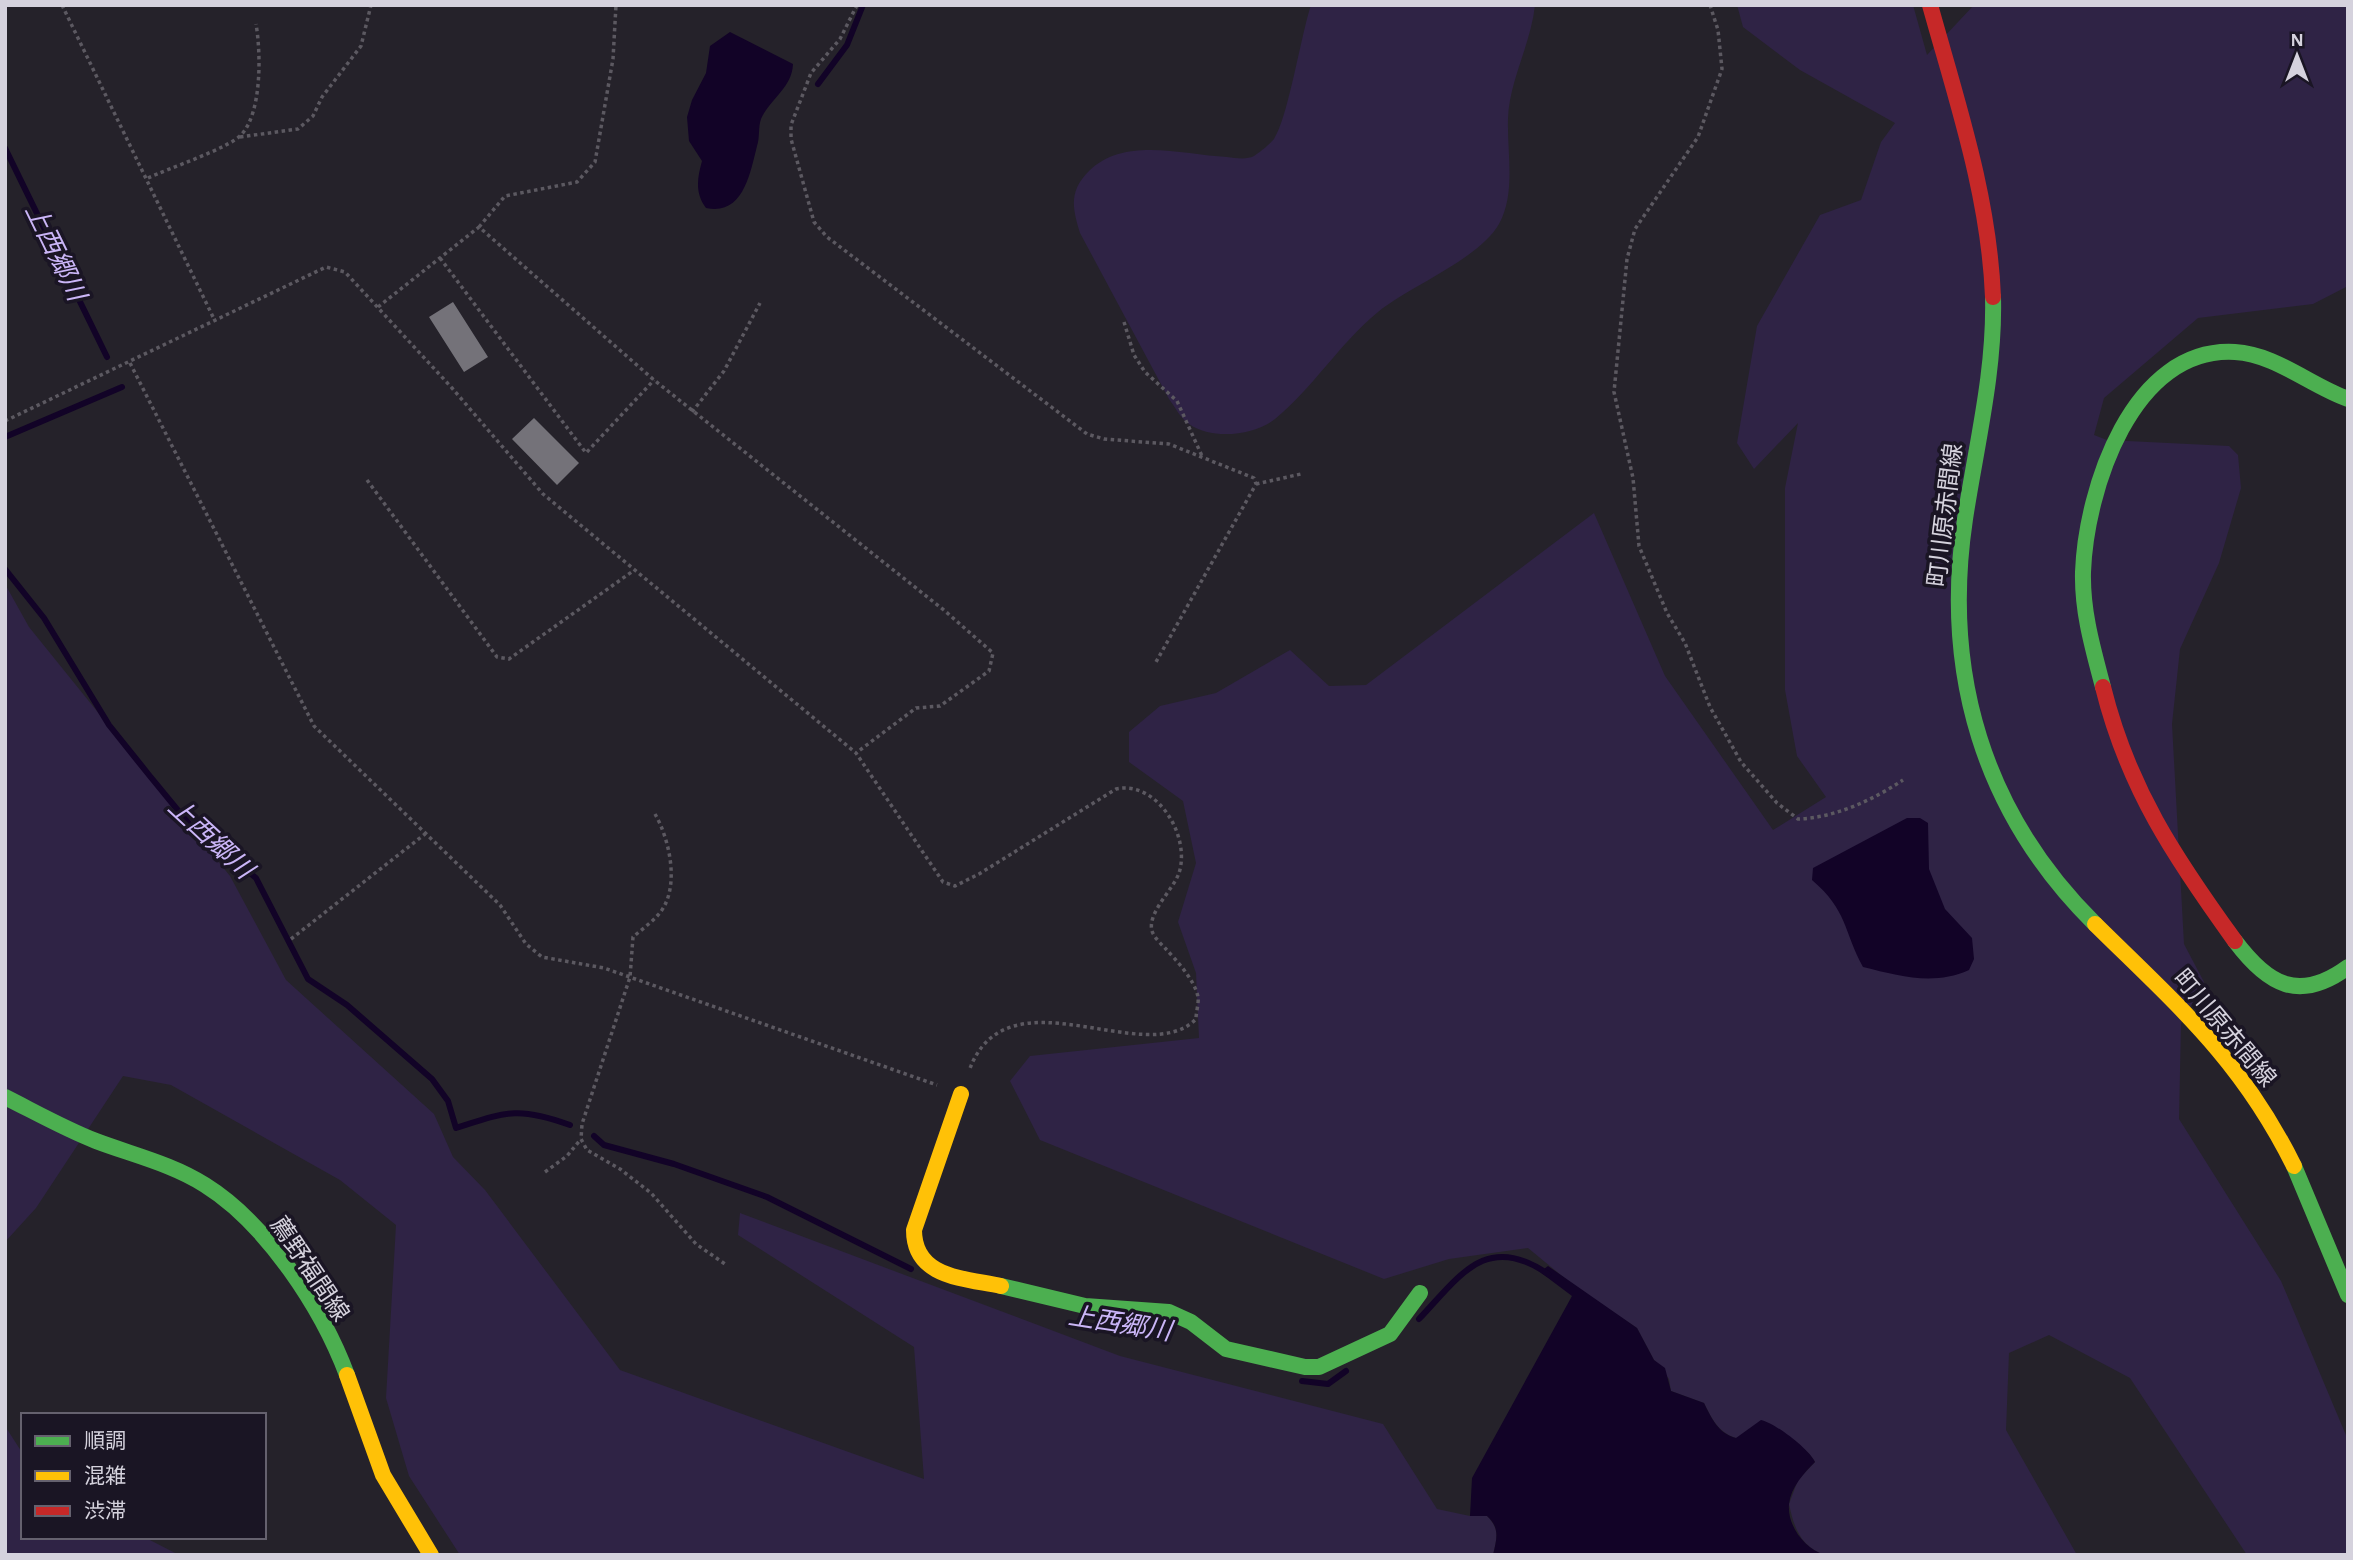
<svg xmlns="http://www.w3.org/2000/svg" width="2353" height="1560" font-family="'Alegreya Sans','Noto Sans JP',sans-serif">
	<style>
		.green { fill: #2f2345 }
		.water { fill: #120327 }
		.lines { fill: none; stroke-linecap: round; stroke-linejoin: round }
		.stream { stroke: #120327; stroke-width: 6 }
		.building { fill: #747279 }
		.path { stroke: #5c5961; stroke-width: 3.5; stroke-dasharray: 3.5 3.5; stroke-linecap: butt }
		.fast { stroke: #4caf50; stroke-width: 16 }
		.slow { stroke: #ffc107; stroke-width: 16 }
		.jam { stroke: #c62828; stroke-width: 16 }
		.labels { text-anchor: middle; stroke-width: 7; stroke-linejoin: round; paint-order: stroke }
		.street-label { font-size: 24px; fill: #d5d2dd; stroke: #1a1524 }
		.water-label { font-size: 26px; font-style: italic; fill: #cab5f7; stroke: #1a1524 }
	</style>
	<rect width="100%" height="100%" fill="#25222a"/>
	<!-- green -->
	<path class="green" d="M1311 5H1535C1531 44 1509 81 1508 119 1507 153 1516 193 1499 224 1479 259 1410 286 1378 312 1340 343 1313 388 1275 419 1253 436 1212 440 1189 424 1181 419 1175 407 1169 399L1080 233C1072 207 1069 191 1089 171 1125 136 1183 155 1227 157 1236 158 1246 160 1254 156 1260 152 1269 145 1274 139 1288 118 1301 35 1311 5Z
		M1737 5H1913L1927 55 1974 5H2348V286L2313 304 2198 318 2104 398 2094 435 2107 440 2229 446 2238 455 2241 488 2219 563 2180 649 2172 724 2184 944 2204 982 2181 1024 2179 1119 2281 1281 2348 1440V1555H2247L2130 1378 2049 1335 2009 1353 2006 1430 2077 1555H1825C1801 1547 1794 1528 1789 1504L1798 1480 1815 1462C1803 1438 1758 1428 1736 1438 1718 1432 1712 1419 1704 1403L1671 1391 1669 1379 1654 1360 1637 1328 1573 1285 1528 1248 1449 1259 1384 1279 1040 1140 1010 1081 1030 1056 1199 1038 1196 973 1178 922 1196 863 1183 801 1129 762V732L1160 706 1216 693 1290 650 1329 686 1366 685 1594 513 1665 676 1773 830 1826 797 1797 756 1785 690V488L1798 423 1754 469 1737 443 1757 326 1820 215 1861 200 1881 142 1895 123 1800 70 1743 27Z
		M5 584 29 627 230 876 286 980 434 1114 453 1157 485 1190 620 1370 924 1479 914 1347 738 1235 740 1213 1120 1356 1383 1424 1437 1509 1470 1516H1487C1500 1529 1497 1538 1493 1555H460L409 1476 386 1398 396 1225 340 1180 171 1085 123 1076 36 1208 5 1242Z
		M5 1426 23 1454V1537H144L179 1555H5Z"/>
	<!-- water -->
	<path class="water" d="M730 32 793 64C792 88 770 99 761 119 758 127 760 138 757 146 750 174 743 216 706 208 695 193 697 179 702 161L689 141 687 117 692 100 706 73 710 46Z
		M1907 818H1920L1928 823 1929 869 1945 909 1972 938 1974 959 1969 970C1933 986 1900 976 1863 967 1843 930 1848 911 1812 880L1813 868Z
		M1548 1266 1637 1328 1654 1360 1665 1368 1671 1391 1704 1403C1712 1419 1718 1433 1736 1438L1761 1420C1775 1423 1809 1449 1815 1462 1804 1473 1791 1487 1789 1504 1787 1526 1805 1549 1825 1555H1493C1497 1538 1500 1528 1487 1516H1470L1472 1478 1572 1296 1540 1272Z"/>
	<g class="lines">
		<!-- stream -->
		<path class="stream" d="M818 84 847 45 863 5
			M5 148 107 357
			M5 437 122 387
			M5 569 44 618 109 725 149 775 190 825 256 878 308 979 347 1005 432 1079 448 1101 456 1128C506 1112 518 1106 570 1125
			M594 1136 604 1145 674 1164 767 1197 911 1269
			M1419 1319C1459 1277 1486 1231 1548 1274
			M1302 1381 1328 1384 1346 1371"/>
	</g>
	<!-- building -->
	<path class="building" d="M453 302 488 357 464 372 429 317Z
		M534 418 579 463 557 485 512 439Z"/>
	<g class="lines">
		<!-- path -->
		<path class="path" d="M62 5 214 319
			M857 5 840 39 811 73 791 125V139L814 222 827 237 1087 434 1104 439 1169 444 1254 478 1256 484 1156 662
			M1710 5 1718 30 1722 69 1698 137 1635 229 1627 259 1614 392 1633 478 1639 546 1667 613 1685 643 1710 707 1741 762 1777 803 1798 819C1834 818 1873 800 1903 780
			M240 137 298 129 313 116 322 97 361 46 371 5
			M148 178C167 169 229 148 241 135 262 113 261 53 256 24
			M479 227 505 196 577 182 595 162 613 59 616 5
			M440 258 586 453 654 380
			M378 307 479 227 654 380 945 611 993 653 989 671 940 706 916 708 856 753
			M1124 322 1134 355 1145 372 1177 401 1202 456
			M130 363 314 726 500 905 526 944 542 957 604 968 937 1085
			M692 412 724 371 760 303
			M5 421 326 267 345 272 452 388 543 494 856 753 943 882 955 886 979 874 1116 789C1157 780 1191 836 1179 873 1173 890 1147 913 1152 931 1154 937 1160 943 1165 948 1176 960 1195 980 1198 997 1199 1003 1196 1012 1196 1019 1145 1071 1006 967 969 1071
			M367 480 497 657 509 659 633 571
			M1256 484 1301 474
			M655 814C670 840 681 890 658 915 651 923 641 930 633 937L630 977 582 1124 581 1139 587 1150 620 1169 651 1193 696 1244 725 1264
			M291 939 425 834
			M545 1172 567 1156 581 1139"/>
		<!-- fast -->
		<path class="fast" d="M1993 297C1995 372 1976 446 1965 519 1942 673 1983 813 2095 924
			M2103 687C2093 649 2082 612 2083 572 2086 490 2132 346 2235 352 2275 354 2311 386 2348 399
			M2235 941C2268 985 2299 1003 2348 967
			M5 1097C35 1112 65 1129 96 1141 133 1155 172 1164 205 1185 266 1223 322 1308 347 1375
			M2294 1166 2348 1295
			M1001 1286 1085 1306 1169 1312 1191 1322 1226 1349 1305 1367H1319L1390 1334 1420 1293"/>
		<!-- slow -->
		<path class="slow" d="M2095 924C2177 1005 2241 1059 2294 1166
			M961 1094 914 1230C914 1278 964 1278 1001 1286
			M347 1375 383 1475 431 1555"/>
		<!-- jam -->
		<path class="jam" d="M1930 5C1957 102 1989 196 1993 297
			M2103 687C2128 788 2175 858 2235 941"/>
	</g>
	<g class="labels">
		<!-- street labels -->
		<g class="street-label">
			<text transform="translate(1945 515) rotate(-83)" y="8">町川原赤間線</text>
			<text transform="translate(2225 1028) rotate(50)" y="8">町川原赤間線</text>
			<text transform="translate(310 1269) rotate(56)" y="8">薦野福間線</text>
		</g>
		<!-- water labels -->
		<g class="water-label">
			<text transform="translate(56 252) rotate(64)" y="9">上西郷川</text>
			<text transform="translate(211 838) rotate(43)" y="9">上西郷川</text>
			<text transform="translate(1120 1323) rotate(9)" y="9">上西郷川</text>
		</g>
	</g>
	<!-- border -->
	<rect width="2353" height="1560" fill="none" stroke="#d5d2dd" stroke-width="14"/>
	<!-- legend -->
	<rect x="21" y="1413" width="245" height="126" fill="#1a1524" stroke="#65616e" stroke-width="2"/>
	<rect x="35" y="1436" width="35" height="10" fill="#4caf50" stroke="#65616e" stroke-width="2"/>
	<text x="84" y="1448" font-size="21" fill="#d5d2dd">順調</text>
	<rect x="35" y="1471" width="35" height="10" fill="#ffc107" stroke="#65616e" stroke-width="2"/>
	<text x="84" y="1483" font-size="21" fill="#d5d2dd">混雑</text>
	<rect x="35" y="1506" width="35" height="10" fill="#c62828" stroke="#65616e" stroke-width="2"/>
	<text x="84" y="1518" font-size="21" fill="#d5d2dd">渋滞</text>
	<!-- north arrow -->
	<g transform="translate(2297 56)" stroke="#1a1524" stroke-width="5" paint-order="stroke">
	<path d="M0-5L12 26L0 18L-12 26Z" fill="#d5d2dd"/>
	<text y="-10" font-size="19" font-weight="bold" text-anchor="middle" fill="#d5d2dd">N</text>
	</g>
</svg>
